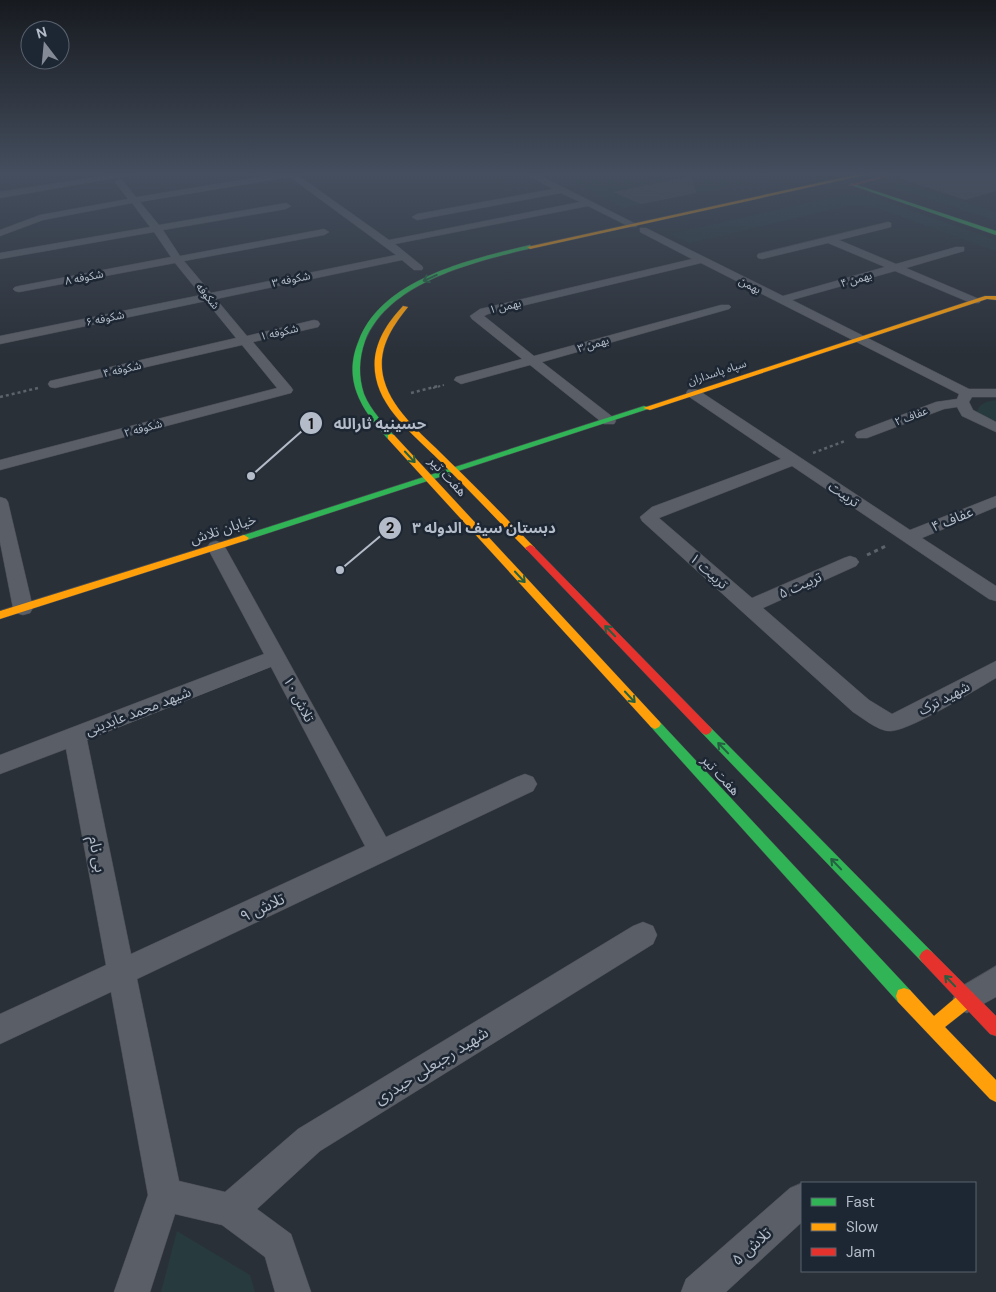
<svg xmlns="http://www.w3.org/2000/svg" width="996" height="1292" font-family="'DM Sans','Noto Sans Arabic',sans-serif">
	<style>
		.green { fill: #273a3e }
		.building { fill: #444950 }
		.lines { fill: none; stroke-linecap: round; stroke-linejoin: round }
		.street-casing { stroke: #484c53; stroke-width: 1 }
		.fast-casing { stroke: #484c53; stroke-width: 1 }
		.slow-casing { stroke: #484c53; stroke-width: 1 }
		.jam-casing { stroke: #484c53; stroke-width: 1 }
		.path-far2 { stroke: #5d636a; stroke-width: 2; stroke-dasharray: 2.5 2.5; stroke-linecap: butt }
		.path-far1 { stroke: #5d636a; stroke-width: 2.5; stroke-dasharray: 3 3; stroke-linecap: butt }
		.path { stroke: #5d636a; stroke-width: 3; stroke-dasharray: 4 4; stroke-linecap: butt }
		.street { fill: #5a5e66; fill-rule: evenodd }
		.fast { fill: #30b455; fill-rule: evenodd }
		.slow { fill: #ff9f0a; fill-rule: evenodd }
		.jam { fill: #e5322d; fill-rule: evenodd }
		.oneway { stroke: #255f41 }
		.labels { text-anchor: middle; stroke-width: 5; stroke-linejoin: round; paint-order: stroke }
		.far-street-label { font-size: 11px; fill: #b4bcc9; stroke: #1d2633 }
		.street-label { font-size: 14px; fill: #b4bcc9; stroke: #1d2633 }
		.near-street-label { font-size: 16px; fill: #b4bcc9; stroke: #1d2633 }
		.leader { fill: none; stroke: #b4bcc9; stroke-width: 2 }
		.callout-dot { fill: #b4bcc9; stroke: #1d2633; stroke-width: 2 }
		.mark-label { font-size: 15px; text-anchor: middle; font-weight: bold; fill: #111 }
		.callout-label { font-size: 15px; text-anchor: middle; font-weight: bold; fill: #b4bcc9; stroke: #1d2633; stroke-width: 5; stroke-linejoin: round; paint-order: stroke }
	</style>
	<rect width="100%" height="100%" fill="#2a3038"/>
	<!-- green -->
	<path class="green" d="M557 174H809L810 175 795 180 786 176 623 208Z
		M902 182 996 212V221L889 186Z
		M842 195H867L996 240V251L874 207 851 205 690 243 670 234Z
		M996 400V421L988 419 977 412C979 403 988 401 996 400Z
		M177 1231 250 1275 255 1292H161Z"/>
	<!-- building -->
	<path class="building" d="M904 174H996V191L965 200 899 178Z
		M692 176 696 193 641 204 613 192Z"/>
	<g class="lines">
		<!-- street casing -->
		<g class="street-casing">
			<path id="street" d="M116 174H139L0 198V192Z
				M278 174H300L299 176 389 240 580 202 561 193 417 220 412 217 417 214 553 189 526 174H537L638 225 636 227H630L588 206 395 244 422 266 423 268 422 270H414L402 260 216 299 247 336 314 320 318 321 320 324 318 327 253 342 291 387 293 390 291 393 0 470V460L277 388 242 345 55 388 50 387 48 384 50 381 236 338 206 301 0 344V336L201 295 175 263 19 292 15 291 13 289 15 287 19 286 171 257 154 232 0 259V253L150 227 132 203 43 220 0 236V230L40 215 128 199 115 182 119 179 122 180 136 197ZM290 177 396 255 211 293 184 261 324 235 329 232 324 229 180 256 163 230 286 209 291 206 286 203 159 225 140 202Z
				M888 222 891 223V227L839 240 896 264 956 247H964V251L906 268 979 299 981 301 979 303H971L895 271 792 300 969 389H996V397H972L969 402 973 410 996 422V432L962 416 957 407 944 409 867 438H857L855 435 857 432 936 402 957 399 959 394 701 263 488 314 484 316 534 356 721 305H729L731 307 729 309 542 362 614 418 616 421 614 424H604L530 365 461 384 454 380 456 377 522 359 472 319 470 316 480 309 692 259 640 232V228H646L783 296 885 267 828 243 762 259 758 258 757 256 758 254Z
				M693 389 698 390 910 530 996 496V507L922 538 996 586V601L989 599 792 466 659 518 752 598 844 558 850 556 856 558 859 562 856 566 763 608 869 700 892 714 996 661V678C975 690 911 730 891 731 879 732 863 718 853 712L642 521 640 517 652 507 781 459 688 396 686 393 688 390Z
				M0 497 6 499 8 502 33 608 30 613 23 615 16 613 13 608 0 542Z
				M216 541 222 543 225 547 386 837 517 777 525 774 533 777 537 784 533 791 137 979 179 1181 225 1192 298 1129 633 926 643 922 653 926 657 935 653 944 320 1151 257 1209 291 1234 311 1292H275L265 1257 222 1225 175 1214 150 1292H114L148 1195 111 992 0 1044V1014L106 965 66 749 0 774V755L264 654 207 547 210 543ZM271 667 365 846 131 954 87 740Z
				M996 966V997L967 1013 957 1009 953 999 957 989Z
				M802 1183V1222L726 1292H681L686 1279 790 1188Z"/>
		</g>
		<!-- fast casing -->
		<g class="fast-casing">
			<path id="fast" d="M851 183 996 231V235L851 185Z
				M530 245 532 248C475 262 389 281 365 341 359 358 358 376 364 394 371 411 384 423 395 437L391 440 388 439C361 409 342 380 359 340 383 278 472 259 530 245Z
				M644 406 651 408 247 540 244 541 239 538 241 536Z
				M655 719 659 721 910 990 912 996 910 1002 904 1004 898 1002 651 727 649 724 651 721Z
				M706 725 710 727 932 952 935 957 932 962 927 965 922 962 702 733 700 730 702 727Z"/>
		</g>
		<!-- slow casing -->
		<g class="slow-casing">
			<path id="slow" d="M859 174H870L530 249 527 247Z
				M985 296H996V300L987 299 650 410 643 408Z
				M403 306 408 307C391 328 376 351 384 380 393 413 427 438 450 462 478 489 506 518 533 546L535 548 533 550H527C499 522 472 493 444 465 420 440 383 413 376 378 370 350 384 326 403 306Z
				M391 434 394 435 659 721 661 724 659 727 655 729 651 727 388 439V435Z
				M244 535 249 538 247 540 0 619V611Z
				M904 988 910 990 934 1016 961 993 967 991 973 993 975 999 973 1005 945 1027 996 1080V1102L990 1099 898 1002 896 996 898 990Z"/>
		</g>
		<!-- jam casing -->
		<g class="jam-casing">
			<path id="jam" d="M889 174H899L851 186 849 185Z
				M530 545 533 546 710 727 712 730 710 733 706 735 702 733 527 550 525 548Z
				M927 949 932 952 996 1016V1036L990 1034 922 962 919 957 922 952Z"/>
		</g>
		<!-- path-far2 -->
		<path class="path-far2" d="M433 388 444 385"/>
		<!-- path-far1 -->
		<path class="path-far1" d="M411 393 438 386
			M0 397 38 388
			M813 453 845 441"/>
		<!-- path -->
		<path class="path" d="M867 555 888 545"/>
		<!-- street -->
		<use href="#street" class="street"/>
		<!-- fast -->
		<use href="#fast" class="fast"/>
		<!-- slow -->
		<use href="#slow" class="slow"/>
		<!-- jam -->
		<use href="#jam" class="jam"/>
	</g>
	<!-- one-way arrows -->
	<defs><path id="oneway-shaft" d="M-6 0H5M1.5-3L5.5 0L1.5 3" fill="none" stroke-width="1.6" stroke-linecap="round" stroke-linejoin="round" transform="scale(1.25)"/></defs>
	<g class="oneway">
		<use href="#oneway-shaft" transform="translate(430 278) rotate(156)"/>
		<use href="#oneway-shaft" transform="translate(410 457) rotate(47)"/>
		<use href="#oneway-shaft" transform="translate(520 577) rotate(47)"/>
		<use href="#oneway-shaft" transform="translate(610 631) rotate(-134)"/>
		<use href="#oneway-shaft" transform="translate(630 697) rotate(47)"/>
		<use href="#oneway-shaft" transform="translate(723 748) rotate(-134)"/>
		<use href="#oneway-shaft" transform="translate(836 864) rotate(-134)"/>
		<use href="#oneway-shaft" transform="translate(950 981) rotate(-134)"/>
	</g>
	<!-- sky -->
	<linearGradient id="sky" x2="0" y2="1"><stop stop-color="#171a1f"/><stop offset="0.49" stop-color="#444e5e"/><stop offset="1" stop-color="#444e5e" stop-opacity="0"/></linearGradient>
	<rect width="996" height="355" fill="url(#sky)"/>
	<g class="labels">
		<!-- far-street labels -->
		<g class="far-street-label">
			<text transform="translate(84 277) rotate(-11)" y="4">شکوفه ۸</text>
			<text transform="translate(291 279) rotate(-12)" y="4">شکوفه ۳</text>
			<text transform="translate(856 279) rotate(-16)" y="4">بهمن ۴</text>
			<text transform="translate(750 285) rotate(27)" y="4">بهمن</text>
			<text transform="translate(208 296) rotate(51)" y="4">شکوفه</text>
			<text transform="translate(505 306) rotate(-13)" y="4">بهمن ۱</text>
			<text transform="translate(105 318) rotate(-12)" y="4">شکوفه ۶</text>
			<text transform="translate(279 332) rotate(-13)" y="4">شکوفه ۱</text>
			<text transform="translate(593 344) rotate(-16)" y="4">بهمن ۳</text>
			<text transform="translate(122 369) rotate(-13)" y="4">شکوفه ۴</text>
			<text transform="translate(717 372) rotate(-18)" y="4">سپاه پاسداران</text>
			<text transform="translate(911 416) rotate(-21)" y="4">عفاف ۲</text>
			<text transform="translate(143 428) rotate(-15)" y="4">شکوفه ۲</text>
		</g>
		<!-- street labels -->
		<g class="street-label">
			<text transform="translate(448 476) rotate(47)" y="5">هفت تیر</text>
			<text transform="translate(844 494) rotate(34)" y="5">تربیت</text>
			<text transform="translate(952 519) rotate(-22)" y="5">عفاف ۴</text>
			<text transform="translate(223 529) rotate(-18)" y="5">خیابان تلاش</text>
			<text transform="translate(709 571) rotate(42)" y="5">تربیت ۱</text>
			<text transform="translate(800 585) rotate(-24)" y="5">تربیت ۵</text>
			<text transform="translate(944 698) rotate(-28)" y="5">شهید ترک</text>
			<text transform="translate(299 699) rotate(62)" y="5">تلاش ۱۰</text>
			<text transform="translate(138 711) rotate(-21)" y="5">شیهد محمد عابدینی</text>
			<text transform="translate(721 775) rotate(47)" y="5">هفت تیر</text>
		</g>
		<!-- near-street labels -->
		<g class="near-street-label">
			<text transform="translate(98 854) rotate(79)" y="6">بی نام</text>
			<text transform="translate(262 907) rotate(-25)" y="6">تلاش ۹</text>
			<text transform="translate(431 1065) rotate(-32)" y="6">شهید رجبعلی حیدری</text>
			<text transform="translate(751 1246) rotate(-42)" y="6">تلاش ۵</text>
		</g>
	</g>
	<!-- callouts -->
	<path class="leader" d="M251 476L311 423M340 570L390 528"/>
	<g class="callout-dot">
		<circle cx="251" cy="476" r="5"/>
		<circle cx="340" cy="570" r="5"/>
		<circle cx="311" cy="423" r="12"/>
		<circle cx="390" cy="528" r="12"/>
	</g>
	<g class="mark-label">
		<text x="311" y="429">1</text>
		<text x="390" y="533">2</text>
	</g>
	<g class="callout-label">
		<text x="380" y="429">حسینیه ثارالله</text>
		<text x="484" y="533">دبستان سیف الدوله ۳</text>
	</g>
	<!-- legend -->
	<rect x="801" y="1182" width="175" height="90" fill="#1d2633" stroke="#59626f"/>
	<rect x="811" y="1198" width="25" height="8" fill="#30b455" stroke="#59626f"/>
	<text x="846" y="1207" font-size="15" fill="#b4bcc9">Fast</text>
	<rect x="811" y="1223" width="25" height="8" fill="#ff9f0a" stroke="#59626f"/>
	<text x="846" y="1232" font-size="15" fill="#b4bcc9">Slow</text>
	<rect x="811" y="1248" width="25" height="8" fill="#e5322d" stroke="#59626f"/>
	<text x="846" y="1257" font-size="15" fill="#b4bcc9">Jam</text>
	<!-- north arrow -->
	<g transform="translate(45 45) rotate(344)"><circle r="24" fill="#1d2633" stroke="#59626f"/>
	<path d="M0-4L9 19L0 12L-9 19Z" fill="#848b96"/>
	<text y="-8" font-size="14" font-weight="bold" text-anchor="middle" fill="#b4bcc9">N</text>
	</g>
</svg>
